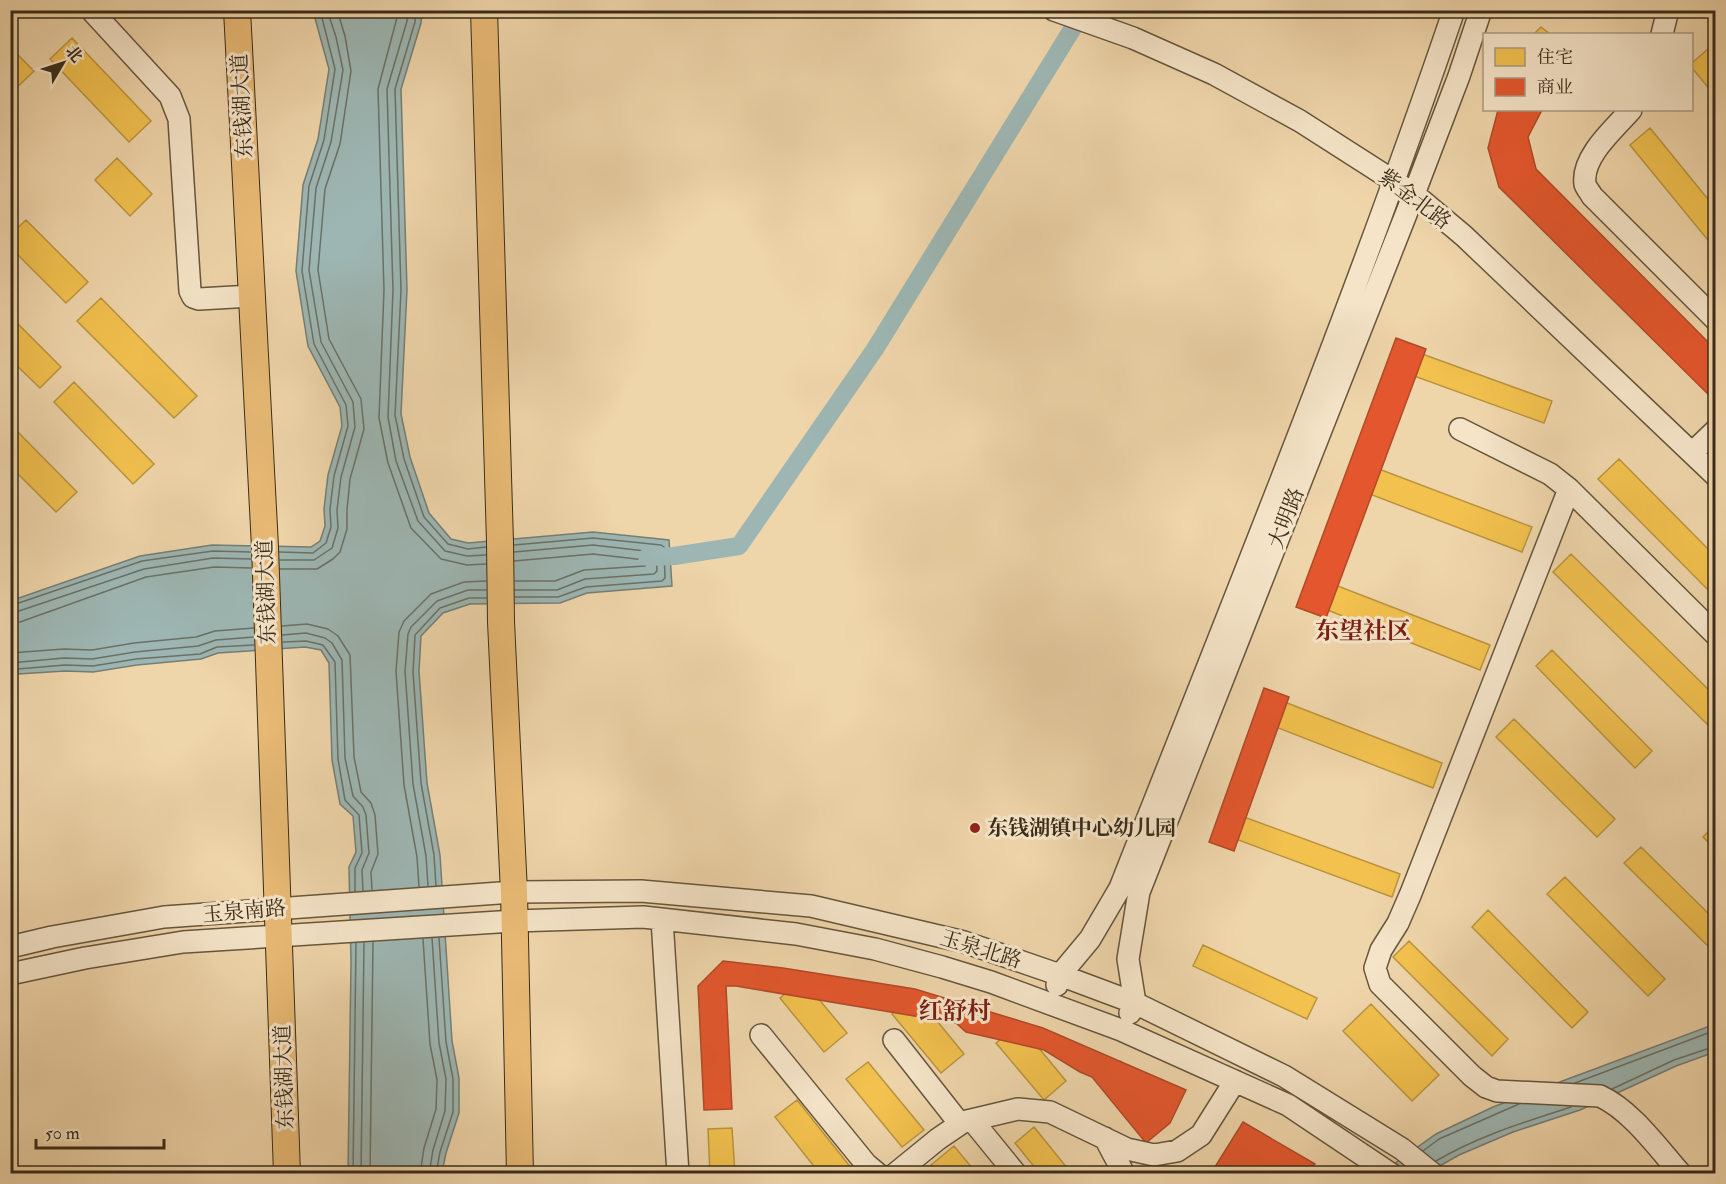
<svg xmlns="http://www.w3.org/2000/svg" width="1726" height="1184" font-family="'IM FELL Double Pica','Noto Serif SC',serif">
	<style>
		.water { fill: #9db6b3; stroke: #757f75; stroke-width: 1.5 }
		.homes { fill: #f2c14e; stroke: #ba943e; stroke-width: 1.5 }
		.shops { fill: #e4572e; stroke: #b14a28; stroke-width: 1.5 }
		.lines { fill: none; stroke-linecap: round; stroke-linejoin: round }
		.shore { stroke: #6b7166; stroke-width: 1.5 }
		.canal { stroke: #9db6b3; stroke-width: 18 }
		.minor-casing { stroke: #66563d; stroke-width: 24 }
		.major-casing { stroke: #392c19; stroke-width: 28 }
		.minor { stroke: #f5e4c8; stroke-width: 21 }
		.major { stroke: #e8ba75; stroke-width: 26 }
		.poi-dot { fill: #8f2418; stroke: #f5e4c8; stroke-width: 2 }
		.labels { text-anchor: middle; stroke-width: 6; stroke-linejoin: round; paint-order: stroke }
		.street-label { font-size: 21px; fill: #392c19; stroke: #f5e4c8 }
		.poi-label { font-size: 21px; font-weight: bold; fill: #392c19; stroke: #f5e4c8; text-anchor: start }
		.quarter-label { font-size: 24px; font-weight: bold; fill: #7a1f14; stroke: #f5e4c8 }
	</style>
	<rect width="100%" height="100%" fill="#efd5aa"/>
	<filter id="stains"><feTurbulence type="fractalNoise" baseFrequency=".00333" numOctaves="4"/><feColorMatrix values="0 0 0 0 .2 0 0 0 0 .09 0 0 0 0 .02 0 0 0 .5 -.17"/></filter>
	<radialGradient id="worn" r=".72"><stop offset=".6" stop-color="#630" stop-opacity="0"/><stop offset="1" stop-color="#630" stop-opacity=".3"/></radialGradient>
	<!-- water -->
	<path class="water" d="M313 11H422L421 23 401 89 407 290 401 414 410 457 429 513 451 539 468 543 593 532 669 540 672 586 587 593 560 603 470 604 443 613 421 636 419 671 427 783 440 855 452 1041 459 1078V1113L446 1153 442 1173H348L351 963 349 867 356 852 353 816 340 804 332 760 329 663 321 650 305 647 218 653 201 659 137 665 93 672 65 671 18 674 11 678 10 601 140 556 212 545 311 547 320 541 325 526 324 509 328 475 342 426 340 407 308 346 296 271 303 185 318 139 329 69Z
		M1715 1024V1052L1676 1066 1580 1110 1513 1132 1459 1155 1427 1173 1380 1174 1436 1134 1493 1107Z"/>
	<!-- homes -->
	<path class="homes" d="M1541 27 1550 34H1534Z
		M72 38 151 121 129 142 50 59Z
		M10 47 34 71 12 92 10 91Z
		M1709 48 1716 56V97L1692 68V63Z
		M1650 128 1716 209V250L1630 145Z
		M117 158 152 194 130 216 95 180Z
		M1522 165 1598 241 1578 260 1502 184Z
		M26 220 88 282 66 303 10 247V235Z
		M1622 265 1716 358V395L1714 396 1602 285Z
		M101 298 197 396 174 418 77 321Z
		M10 316 61 367 40 388 10 359Z
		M1400 346 1552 401 1544 423 1392 368Z
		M74 382 154 464 133 484 54 402Z
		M10 424 77 492 56 512 10 466Z
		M1619 459 1716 557V598L1598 479Z
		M1355 460 1532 527 1522 552 1346 485Z
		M1571 554 1716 697V727L1713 730 1553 572Z
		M1312 576 1490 645 1480 670 1302 600Z
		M1552 650 1652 751 1635 768 1536 666Z
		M1264 694 1442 763 1433 788 1255 719Z
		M1514 719 1615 819 1597 837 1496 737Z
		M1225 810 1400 874 1392 897 1217 832Z
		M1716 824V850L1703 837Z
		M1641 847 1716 921V954L1624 863Z
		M1565 877 1665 979 1648 996 1547 894Z
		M1488 910 1588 1012 1572 1028 1472 927Z
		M1409 941 1508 1039 1492 1056 1393 957Z
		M1203 945 1317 998 1307 1019 1193 966Z
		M802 979 847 1033 824 1052 780 998Z
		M724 987 731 1107 706 1108 700 988Z
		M915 994 964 1054 941 1073 892 1014Z
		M1371 1004 1439 1075 1412 1101 1343 1031Z
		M1019 1024 1066 1081 1044 1100 996 1043Z
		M1120 1061 1169 1121 1146 1140 1096 1080Z
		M868 1062 924 1130 902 1147 846 1079Z
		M797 1100 856 1174H820L775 1117Z
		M1034 1127 1072 1174H1040L1015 1143Z
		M732 1128 735 1174H710L708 1129Z
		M954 1146 977 1174H938L931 1165Z
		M1165 1165 1172 1174H1155Z"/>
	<!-- shops -->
	<path class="shops" d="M1498 110H1542L1528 137 1536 169 1716 350 1714 400 1499 187 1488 148Z
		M1396 338 1426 349 1326 618 1296 607Z
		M1264 688 1289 697 1234 851 1209 842Z
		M723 961 783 968 915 989 1043 1028 1186 1090 1170 1123 1146 1143 1092 1077 1080 1072 1044 1050 966 1032 956 1023 736 986H726L732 1109 704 1110 698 986Z
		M1243 1122 1315 1164 1304 1174H1216L1213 1170Z"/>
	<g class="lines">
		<!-- shore -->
		<path class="shore" d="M399 10 378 89 384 290 379 418 388 463 411 528 441 559 467 565 486 564
			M408 10 407 21 387 89 393 290 388 417 396 461 418 521 445 551 467 556 486 555
			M416 10 415 22 395 89 401 290 395 415 404 459 424 517 448 544 468 549 486 547
			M514 545 593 538 661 545 664 547 665 578 662 581 586 587 558 597H515
			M279 552 313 553 326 543 331 527 330 509 334 476 348 426 346 405 314 344 302 271 309 186 324 140 335 69 320 10
			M514 552 593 545 654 552 656 554 657 571 654 574 585 579 557 590H515
			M280 560H314L332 548 338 528 337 510 341 477 355 427 353 402 321 342 309 270 316 188 331 142 343 70 336 37 327 10
			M514 561 593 554 645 560 648 563 645 566 584 570 555 581H515
			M280 569H317L333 559 340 552 347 529V510L350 479 364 429 361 399 329 339 318 270 325 189 340 144 351 71 345 36 337 10
			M10 606 142 561 213 551 251 552
			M10 614 144 569 213 558 251 559
			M10 623 20 622 146 577 214 567 251 568
			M282 626 307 624 328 629 338 636 350 655 354 757 361 792 371 803 375 815 378 854 371 872 372 890
			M282 635 306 633 325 638 332 643 342 660 345 758 353 796 363 807 366 815 369 853 362 870 363 891
			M283 642 306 641 323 645 335 662 338 759 345 800 359 815 362 853 355 868V891
			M10 653 64 649 92 650 134 643 196 637 215 631 254 628
			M10 663 64 658 92 659 135 652 198 646 216 640 254 637
			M10 671 18 669 65 665 93 666 136 659 200 654 217 647 254 645
			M428 886 426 856 413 784 405 671 408 634 411 627 437 601 468 590H486
			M436 886 434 855 421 783 413 672 415 635 440 608 469 598H486
			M419 887 417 857 404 785 396 671 399 632 404 621 431 594 464 582 486 581
			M1575 1083 1716 1030
			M1612 1089 1674 1060 1716 1046
			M1423 1151 1439 1139 1519 1104
			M1436 1161C1478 1136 1525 1122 1571 1107
			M353 1174 356 943
			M361 1174 364 943
			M370 1174 373 942
			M420 1174 424 1148 436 1109 437 1080 430 1044 423 939
			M429 1174 433 1150 445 1111 446 1079 439 1043 432 938
			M436 1174 440 1152 453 1112V1079L446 1042 439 938"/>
		<!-- canal -->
		<path class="canal" d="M647 557 674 556 739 546 875 349 1084 10"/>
		<!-- minor casing -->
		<g class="minor-casing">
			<path id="minor" d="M91 10 170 96 179 119 190 291 193 297 199 299 252 296
				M1054 10 1133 38 1214 74 1300 121 1414 194 1464 236 1716 476
				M1662 34 1668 10
				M1631 110C1615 128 1581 157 1585 184 1586 188 1590 192 1592 196L1716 320
				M1460 429 1550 474 1569 489 1716 635
				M1692 453 1716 430
				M1569 489 1411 893 1398 923 1381 950 1375 968 1380 984 1472 1076 1486 1087 1497 1091 1600 1096C1631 1110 1658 1148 1681 1174
				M662 919 678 1174
				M10 947 52 937 164 917 514 892 641 891 811 906 964 942 1060 975 1135 1003 1284 1076 1402 1149 1433 1174
				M10 974 85 958 183 942 514 921 643 917 796 934 875 949 942 967 991 982 1121 1030 1288 1105 1391 1174
				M1057 985 1060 975 1090 939 1120 888C1235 597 1353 307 1454 10
				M1130 1013 1135 1003 1128 959 1139 892 1414 194 1459 76 1481 10
				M761 1035 866 1164 878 1174
				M894 1040 960 1124
				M972 1120 1016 1174
				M1105 1138 1124 1174
				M895 1174 938 1139 963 1122 1018 1109 1050 1112 1127 1149 1154 1155 1177 1151 1201 1135 1235 1081"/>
		</g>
		<!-- major casing -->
		<g class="major-casing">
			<path id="major" d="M237 10 265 547 287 1174
				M484 10 500 542 501 622 514 892 520 1174"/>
		</g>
		<!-- minor -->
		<use href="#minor" class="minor"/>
		<!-- major -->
		<use href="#major" class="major"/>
	</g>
	<!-- markers -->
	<circle class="poi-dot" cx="975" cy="828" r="6"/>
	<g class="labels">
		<!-- street labels -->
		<g class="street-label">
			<text transform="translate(242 106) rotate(-93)" y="7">东钱湖大道</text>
			<text transform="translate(1415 199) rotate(37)" y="7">紫金北路</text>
			<text transform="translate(1286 518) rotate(-69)" y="7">大明路</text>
			<text transform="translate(266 592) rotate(-92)" y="7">东钱湖大道</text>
			<text transform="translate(244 911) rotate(-5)" y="7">玉泉南路</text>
			<text transform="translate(981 949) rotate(17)" y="7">玉泉北路</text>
			<text transform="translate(284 1077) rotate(-92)" y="7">东钱湖大道</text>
		</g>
		<!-- poi labels -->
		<g class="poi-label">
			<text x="987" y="835">东钱湖镇中心幼儿园</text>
		</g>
		<!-- quarter labels -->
		<g class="quarter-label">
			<text x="1363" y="639">东望社区</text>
			<text x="955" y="1019">红舒村</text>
		</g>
	</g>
	<!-- margin -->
	<rect width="1726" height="1184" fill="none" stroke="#efd5aa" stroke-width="36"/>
	<rect x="12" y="12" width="1702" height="1160" fill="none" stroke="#392c19" stroke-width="3"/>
	<rect x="18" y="18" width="1690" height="1148" fill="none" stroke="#392c19" stroke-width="1.5"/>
	<!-- legend -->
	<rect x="1483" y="33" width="210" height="78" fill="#f5e4c8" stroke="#aa9a82" stroke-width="1.5"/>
	<rect x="1495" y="48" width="30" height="18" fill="#f2c14e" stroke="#aa9a82" stroke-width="1.5"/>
	<text x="1537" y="63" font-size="18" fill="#392c19">住宅</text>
	<rect x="1495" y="78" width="30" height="18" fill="#e4572e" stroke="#aa9a82" stroke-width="1.5"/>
	<text x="1537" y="93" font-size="18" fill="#392c19">商业</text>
	<!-- north arrow -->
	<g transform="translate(63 63) rotate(51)" stroke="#f5e4c8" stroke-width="4.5" paint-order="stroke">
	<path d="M0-4.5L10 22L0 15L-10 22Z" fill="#392c19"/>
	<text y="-9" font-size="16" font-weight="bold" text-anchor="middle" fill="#392c19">北</text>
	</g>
	<!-- scale -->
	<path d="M36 1139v9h128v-9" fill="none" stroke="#392c19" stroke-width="3"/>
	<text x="45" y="1139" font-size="18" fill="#392c19" stroke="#f5e4c8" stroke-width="4.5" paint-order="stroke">50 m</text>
	<rect width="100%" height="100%" filter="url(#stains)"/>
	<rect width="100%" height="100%" fill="url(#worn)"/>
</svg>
